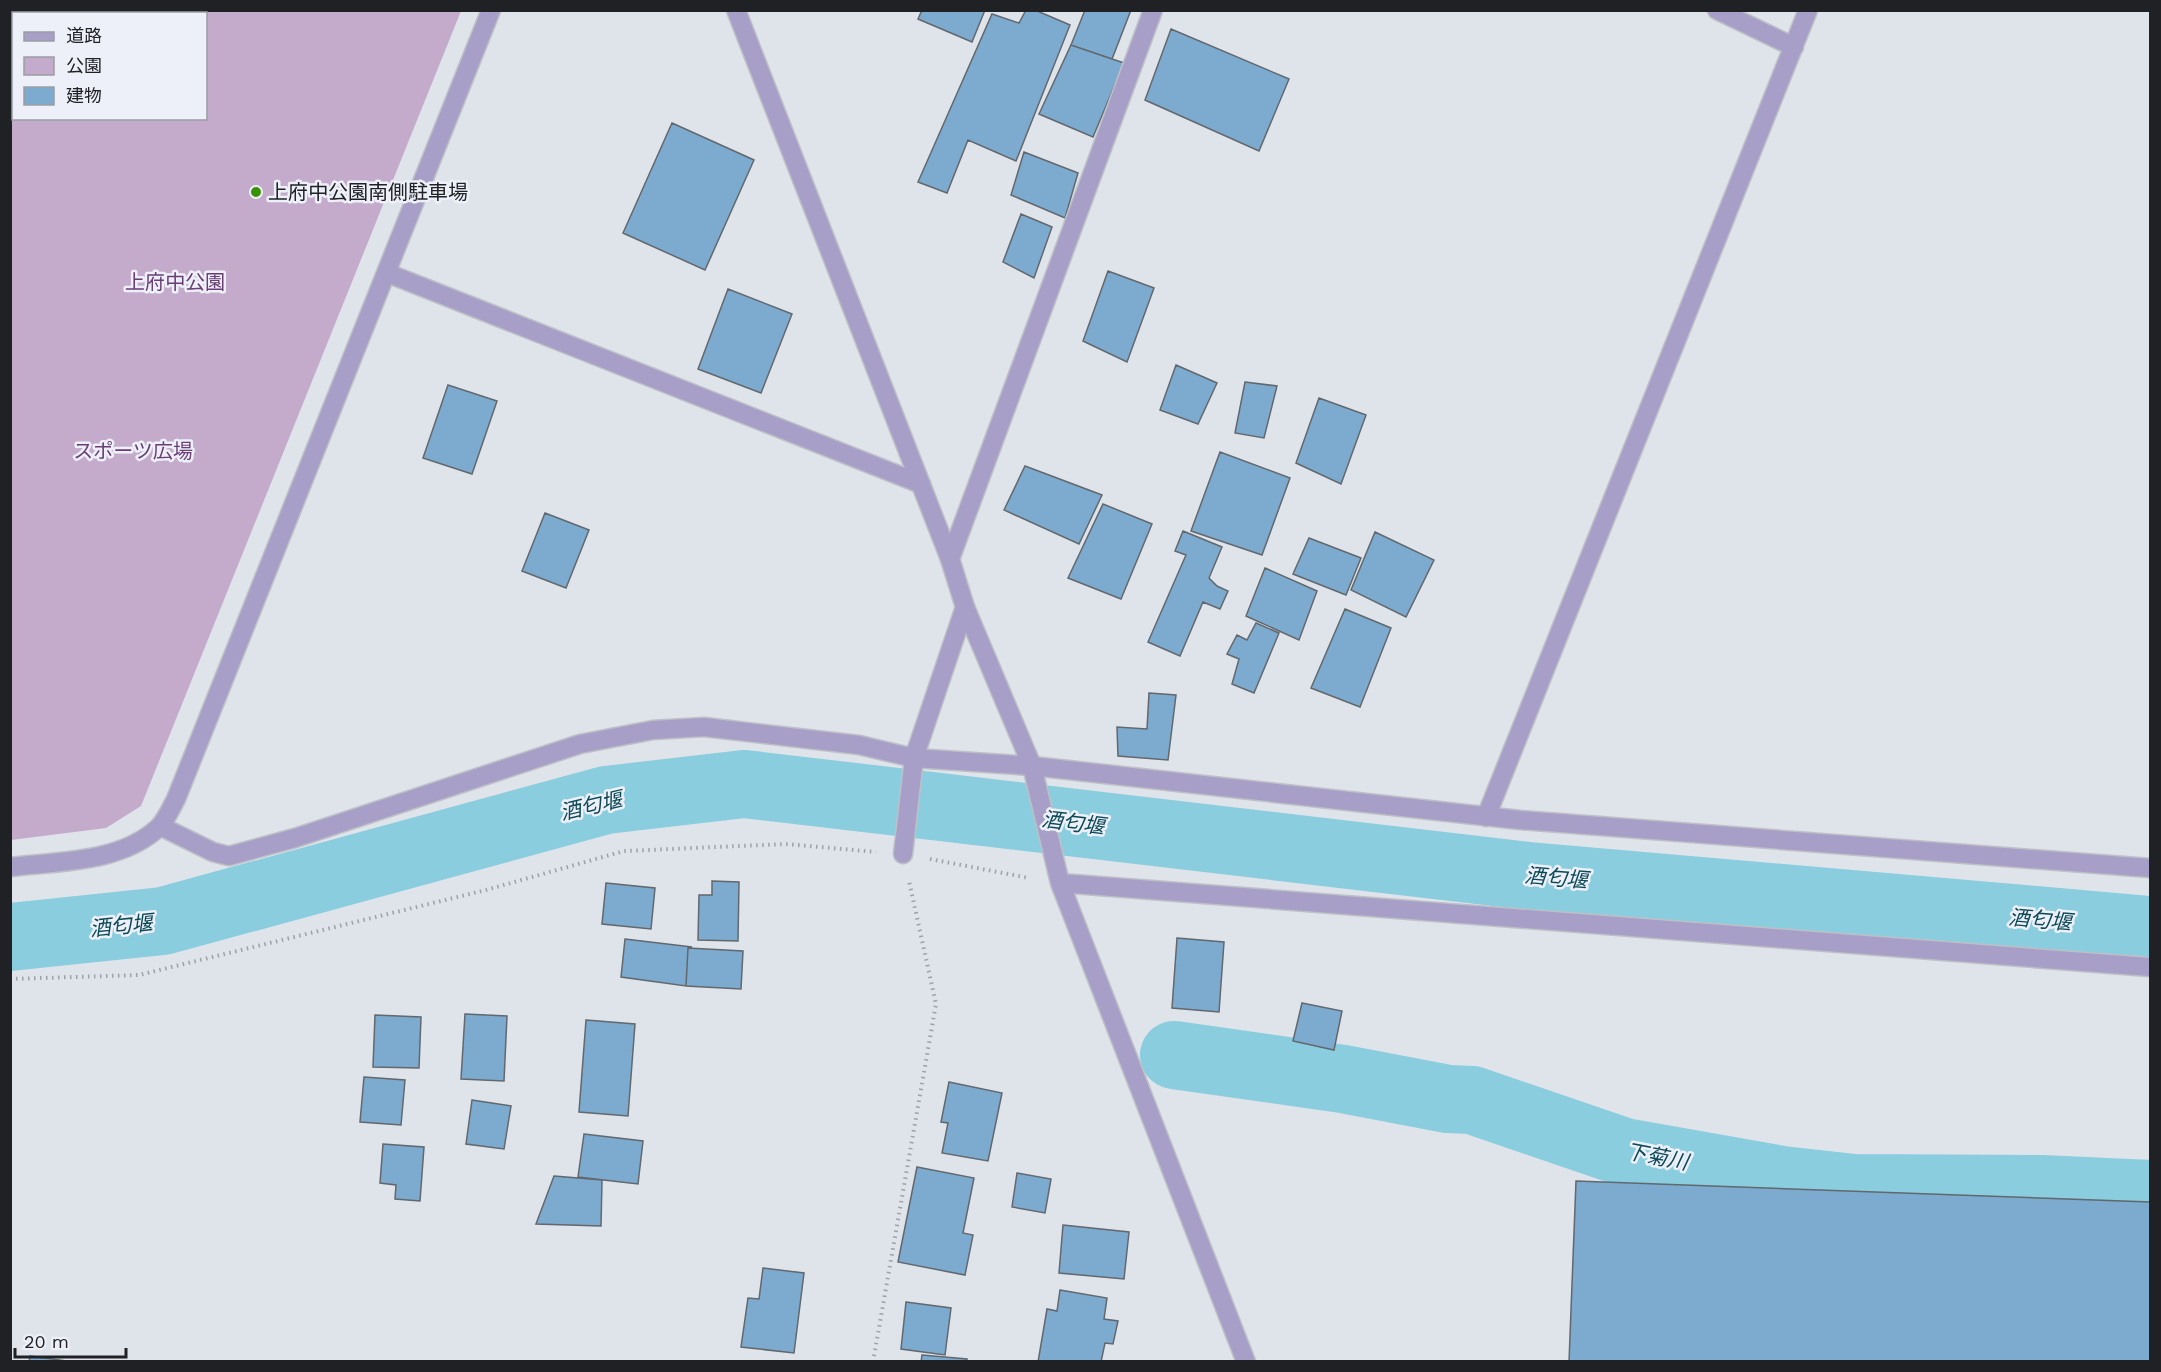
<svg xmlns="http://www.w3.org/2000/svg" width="2161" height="1372" font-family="'Work Sans','Noto Sans JP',sans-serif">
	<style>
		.green { fill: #c4aacb; fill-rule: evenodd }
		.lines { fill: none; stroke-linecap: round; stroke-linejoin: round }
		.river { stroke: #89cdde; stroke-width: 68 }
		.building { fill: #7cabcf; stroke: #62686d; stroke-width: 1.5 }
		.minor-casing { stroke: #bdc0c6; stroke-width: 21 }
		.tertiary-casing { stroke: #bdc0c6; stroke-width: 21 }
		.path { stroke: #9ea1a7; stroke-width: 4; stroke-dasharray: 1.5 4.5; stroke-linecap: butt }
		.minor { stroke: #a79fc8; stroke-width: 18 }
		.tertiary { stroke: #a79fc8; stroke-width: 18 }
		.poi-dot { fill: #389101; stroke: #edf0f8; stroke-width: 2 }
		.labels { text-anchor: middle; stroke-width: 5; stroke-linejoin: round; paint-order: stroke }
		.poi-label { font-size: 20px; fill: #202124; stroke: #edf0f8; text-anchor: start }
		.park-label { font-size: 20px; fill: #6a3d75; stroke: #edf0f8 }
		.water-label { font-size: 21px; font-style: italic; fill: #0b4956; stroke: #edf0f8 }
	</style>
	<rect width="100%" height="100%" fill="#dfe3ea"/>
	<!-- green -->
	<path class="green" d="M10 11H461L141 806 106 828 11 840ZM14 14H206V118H14Z"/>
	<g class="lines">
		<!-- river -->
		<path class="river" d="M10 937 163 921 606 800 744 784 1529 876 2150 930
			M1174 1055 1343 1079 1448 1099 1472 1100 1624 1152 1782 1180 1854 1188 2042 1189 2150 1194"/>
	</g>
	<!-- building -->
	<path class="building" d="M922 10H985L972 42 918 19Z
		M1026 10H1035L1070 25 1016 161 968 140 947 193 918 182 992 14 1019 23Z
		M1085 10H1131L1112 59 1071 45Z
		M1171 29 1289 79 1259 151 1145 100Z
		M1071 45 1124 63 1093 137 1039 114Z
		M672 123 754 160 705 270 623 233Z
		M1024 152 1078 173 1065 218 1011 195Z
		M1021 214 1052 227 1034 278 1003 262Z
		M1108 271 1154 288 1127 362 1083 341Z
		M728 289 792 314 761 393 698 369Z
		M1176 365 1217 383 1198 424 1160 410Z
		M1245 382 1277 386 1264 438 1235 433Z
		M448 385 497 401 472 474 423 458Z
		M1319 398 1366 415 1341 484 1296 463Z
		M1220 452 1290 478 1262 555 1191 531Z
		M1025 466 1102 495 1079 544 1004 510Z
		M1103 504 1152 524 1121 599 1068 578Z
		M545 513 589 530 566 588 522 571Z
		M1183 531 1222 547 1209 578 1217 586 1228 591 1220 609 1203 602 1180 656 1148 642 1186 555 1175 551Z
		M1375 532 1434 560 1406 617 1351 590Z
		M1309 538 1361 558 1346 595 1293 574Z
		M1265 568 1317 591 1299 640 1246 616Z
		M1345 609 1391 628 1360 707 1311 688Z
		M1256 623 1279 633 1254 693 1232 684 1239 659 1227 654 1237 635 1247 640Z
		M1149 693 1176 695 1168 760 1118 756 1117 727 1147 729Z
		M712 881 739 882 738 941 698 940 699 895H712Z
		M606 883 655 888 651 929 602 924Z
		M1177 938 1224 942 1219 1012 1172 1008Z
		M625 939 692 947 688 948 686 986 621 977Z
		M688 948 743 951 741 989 686 986Z
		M1302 1003 1342 1011 1334 1050 1293 1041Z
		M465 1014 507 1016 504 1081 461 1079Z
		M375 1015 421 1017 419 1068 373 1067Z
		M586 1020 635 1024 628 1116 579 1112Z
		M364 1077 405 1080 401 1125 360 1122Z
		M949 1082 1002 1093 988 1161 942 1153 948 1123 941 1122Z
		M472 1100 511 1106 504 1149 466 1144Z
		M584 1134 643 1141 638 1184 578 1177Z
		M383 1144 424 1147 420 1201 395 1199 396 1185 380 1183Z
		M917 1167 974 1178 963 1233 973 1235 965 1275 898 1262Z
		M1017 1173 1051 1179 1045 1213 1012 1207Z
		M554 1176 602 1180 601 1226 536 1224Z
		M1576 1181 2150 1202V1362H1569Z
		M1063 1225 1129 1232 1124 1279 1059 1273Z
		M763 1268 804 1273 794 1353 741 1347 748 1298 759 1299Z
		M1060 1290 1107 1298 1104 1319 1118 1321 1113 1344 1105 1343 1101 1362H1038L1047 1309 1057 1311Z
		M906 1302 951 1308 945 1355 901 1349Z
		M922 1355 967 1359V1362H921Z
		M30 1356 66 1361V1362H29Z"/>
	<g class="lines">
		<!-- minor casing -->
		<g class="minor-casing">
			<path id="minor" d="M1717 10 1794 47
				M387 273 921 484
				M950 559 1153 10
				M1486 817 1808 10
				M160 826 213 852 229 856 295 838 580 744 653 730 704 727 859 745 914 758 1032 766 1520 820 2150 868
				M903 854 914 758 965 607
				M10 867C59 861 121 863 159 827 166 820 171 808 176 799L491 10"/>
		</g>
		<!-- tertiary casing -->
		<g class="tertiary-casing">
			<path id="tertiary" d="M736 10 950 559 965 607 1032 766 1060 883 1246 1362
				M1060 883 2150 967"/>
		</g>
		<!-- path -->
		<path class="path" d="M78 14 82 10
			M10 61 14 60
			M930 859 1029 878
			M10 979 139 975 486 890 624 851 786 844 876 852
			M873 1362 936 1004 909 881"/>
		<!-- minor -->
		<use href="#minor" class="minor"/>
		<!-- tertiary -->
		<use href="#tertiary" class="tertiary"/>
	</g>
	<!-- markers -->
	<circle class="poi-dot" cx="256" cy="192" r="6"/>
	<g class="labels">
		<!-- poi labels -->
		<g class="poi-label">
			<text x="268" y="199">上府中公園南側駐車場</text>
		</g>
		<!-- park labels -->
		<g class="park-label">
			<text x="175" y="289">上府中公園</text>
			<text x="133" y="458">スポーツ広場</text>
		</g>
		<!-- water labels -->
		<g class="water-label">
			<text transform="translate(591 806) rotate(-13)" y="7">酒匂堰</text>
			<text transform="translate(1073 823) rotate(7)" y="7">酒匂堰</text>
			<text transform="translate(1556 878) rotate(5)" y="7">酒匂堰</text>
			<text transform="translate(2040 920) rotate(5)" y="7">酒匂堰</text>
			<text transform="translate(121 926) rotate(-6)" y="7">酒匂堰</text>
			<text transform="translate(1657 1157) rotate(11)" y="7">下菊川</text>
		</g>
	</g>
	<!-- border -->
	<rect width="2161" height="1372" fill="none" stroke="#202124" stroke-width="24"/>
	<!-- legend -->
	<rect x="12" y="12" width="195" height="108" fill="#edf0f8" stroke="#9b9da3" stroke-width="1.5"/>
	<rect x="24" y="32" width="30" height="9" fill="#a79fc8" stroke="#9b9da3" stroke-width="1.5"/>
	<text x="66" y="42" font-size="18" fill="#202124">道路</text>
	<rect x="24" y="57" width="30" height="18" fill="#c4aacb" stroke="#9b9da3" stroke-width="1.5"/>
	<text x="66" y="72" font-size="18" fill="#202124">公園</text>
	<rect x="24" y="87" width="30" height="18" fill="#7cabcf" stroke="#9b9da3" stroke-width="1.5"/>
	<text x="66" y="102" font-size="18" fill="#202124">建物</text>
	<!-- scale -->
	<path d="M15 1348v9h111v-9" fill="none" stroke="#202124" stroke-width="3"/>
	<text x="24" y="1348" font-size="18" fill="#202124" stroke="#edf0f8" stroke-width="4.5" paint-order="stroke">20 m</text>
</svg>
